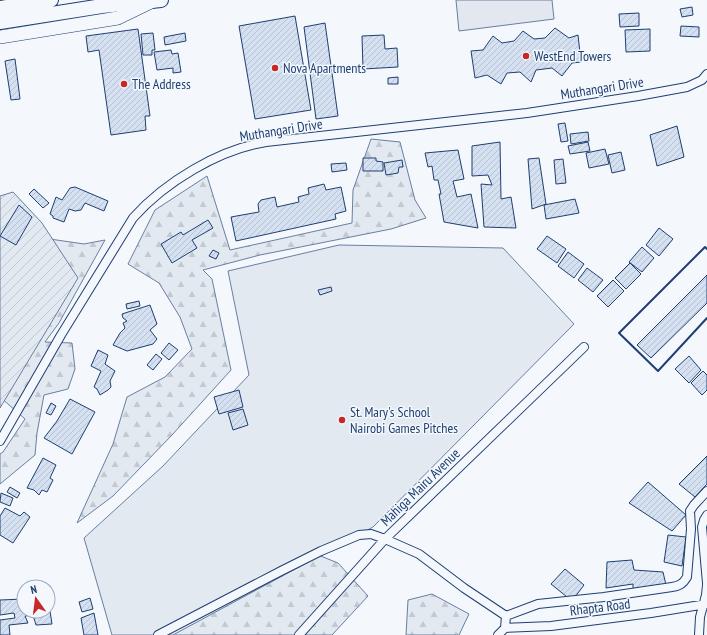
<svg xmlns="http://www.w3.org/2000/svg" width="707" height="635" font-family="'PT Sans Narrow',sans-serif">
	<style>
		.forest { fill: url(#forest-firs); stroke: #687fa3 }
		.garden { fill: url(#garden-furrows); stroke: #687fa3 }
		.pitch { fill: #e3e9f0; stroke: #687fa3 }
		.parking { fill: #e3e8f0; stroke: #687fa3 }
		.building { fill: url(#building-hatch); stroke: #1d3f73 }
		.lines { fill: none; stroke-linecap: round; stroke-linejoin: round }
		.minor-casing { stroke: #1d3f73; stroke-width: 10 }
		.primary-casing { stroke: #1d3f73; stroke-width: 14 }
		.trunk-casing { stroke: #1d3f73; stroke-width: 16 }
		.minor { stroke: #f4f7fb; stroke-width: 8 }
		.primary { stroke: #f4f7fb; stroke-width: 13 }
		.trunk { stroke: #f4f7fb; stroke-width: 14 }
		.wall { stroke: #1d3f73; stroke-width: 2 }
		.poi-dot { fill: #c62828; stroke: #f4f7fb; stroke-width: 1.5 }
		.labels { text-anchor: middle; stroke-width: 3; stroke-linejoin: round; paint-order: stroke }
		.poi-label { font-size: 14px; fill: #1d3f73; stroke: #f4f7fb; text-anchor: start }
		.street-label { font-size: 14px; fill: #1d3f73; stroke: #f4f7fb }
	</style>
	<defs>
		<pattern id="forest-firs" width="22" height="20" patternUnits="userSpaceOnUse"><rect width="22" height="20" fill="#e3e9f0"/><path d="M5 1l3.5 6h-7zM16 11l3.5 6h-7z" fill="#c2c9d1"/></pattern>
		<pattern id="garden-furrows" width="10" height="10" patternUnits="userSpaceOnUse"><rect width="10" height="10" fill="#e3e9f0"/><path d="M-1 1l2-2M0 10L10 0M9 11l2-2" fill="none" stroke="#c2c9d1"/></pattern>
		<pattern id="building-hatch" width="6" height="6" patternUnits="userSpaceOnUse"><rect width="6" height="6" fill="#d5e0f0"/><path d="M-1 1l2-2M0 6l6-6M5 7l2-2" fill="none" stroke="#b6c1d1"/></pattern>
	</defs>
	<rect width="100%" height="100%" fill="#f4f7fb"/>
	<!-- forest -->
	<path class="forest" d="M371 139 400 142 415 200 426 218 391 229 260 255 203 270 212 279 231 370 172 435 113 496 77 523 113 444 127 397 165 377 192 349 180 317 159 283 128 264 155 210 207 176 230 250 352 223 353 190Z
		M43 238 84 244 105 240 59 323 45 342 72 343 75 369 68 389 44 395 37 433 35 455 0 484V454L3 452 25 419 0 397Z
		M291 544 338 563 368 596 332 635H114Z
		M432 594 469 614 459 635H406L408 600Z"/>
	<!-- garden -->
	<path class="garden" d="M13 192 42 223 78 278 0 408V196Z"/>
	<!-- pitch -->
	<path class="pitch" d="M339 245 503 248 574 324 373 527 173 635H112L84 538 163 466 249 375 228 271Z"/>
	<!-- parking -->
	<path class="parking" d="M456 0H552L554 19 459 31Z"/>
	<!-- building -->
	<path class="building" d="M692 7 693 15 682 17 680 9Z
		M639 13V26L620 27 619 14Z
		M295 16 311 110 255 119 239 26Z
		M325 23 338 116 316 119 304 27Z
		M681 26 699 27V37L680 36Z
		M555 28 569 38 578 35 581 62 572 63 562 76 552 68 536 70 531 82 520 72 507 73 501 84 487 75 475 78 471 51 483 50 493 36 502 43 514 41 523 31 534 39 545 38Z
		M138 29 150 116H145L146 130 111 135 99 50 88 52 86 36Z
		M650 29V51L626 52 625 30Z
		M153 33 155 50H152V55H143L141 34Z
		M185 33 186 41 165 45 164 37Z
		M384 35 385 49 397 48 398 67 363 69 362 36Z
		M171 50 172 54 178 53 181 72 173 73V68L157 70 154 52Z
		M15 59 20 99 11 100 5 61Z
		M398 77V84H388V78Z
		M565 123 568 141 561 142 558 124Z
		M677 126 684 157 657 166 650 135Z
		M588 132 589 141 571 144 570 134Z
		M500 142 501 199 511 197 516 228 484 227 481 184 492 185 488 175 472 176V146Z
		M588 142 590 151 570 154 568 146Z
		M605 149 609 164 589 168 586 153Z
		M458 150 464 179 453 181 457 197 471 194 478 228 444 222 439 194H441L438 180H434L432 166 428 167 425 153Z
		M621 152 625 170 612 173 608 155Z
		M363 158H376V161L383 162V171H363Z
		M539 158 546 204 532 209 528 159Z
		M563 159 566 183 556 184 554 160Z
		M402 160 403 167H399L398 173 386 175 384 163Z
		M346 163 347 170 332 172 331 164Z
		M324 184 326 190 341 187 346 211 335 214 336 219 236 241 231 217 259 212 258 204 261 200 275 197 277 207 299 202 298 197 309 194 308 188Z
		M75 187 108 201 104 211 85 203 81 210 75 211 69 209 64 222 53 218V216L50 214 56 197 62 200 70 188Z
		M34 189 49 203 43 208 29 194Z
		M575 199 579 213 546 219 544 205Z
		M19 205 32 217 16 245 0 236Z
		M208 220 213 228 192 240 197 248 172 263 161 244 181 232 183 235Z
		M659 228 673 239 659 256 646 245Z
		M547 236 566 249 557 263 537 249Z
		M642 247 654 258 642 272 629 262Z
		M213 250 219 253 216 259 209 256Z
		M568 252 584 264 574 278 558 266Z
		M630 263 641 274 626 289 615 278Z
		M587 268 603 280 593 292 578 280Z
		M707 275V303L651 358 637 345Z
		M613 280 624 291 608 307 597 296Z
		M331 287 332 291 320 295 318 290Z
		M139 301 140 306 127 309 126 304Z
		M150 305 157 324 150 330 157 339 153 344 127 351 113 345 120 333 125 328 123 323 127 321 123 318 122 314Z
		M169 343 178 350 169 360 161 353Z
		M98 350 108 355 105 364 115 371 110 381 111 387 108 390 100 395 97 389 94 387 101 371 91 366Z
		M156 354 162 359 153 370 147 365Z
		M689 356 701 370 689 383 675 369Z
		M703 371 707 375V390L702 395 691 383Z
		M239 390 243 407 219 414 214 397Z
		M70 399 95 412 72 454 44 438 57 421Z
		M51 403 56 406 51 415 46 413Z
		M243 409 248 425 233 430 228 413Z
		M707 456V484L695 497 679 484Z
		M43 458 56 465 50 478 53 480 47 492 42 490 39 495 34 490 27 488Z
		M648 482 686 515 672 531 629 503Z
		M10 487 20 493 17 498 7 492Z
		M1 493 13 498 10 506 0 502Z
		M5 508 20 516 24 512 30 517 13 543 0 535V516Z
		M668 535 686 537 682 566 664 562Z
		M632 560 634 570 663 572 666 585 633 591V584L606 588 607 562Z
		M565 569 584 585 572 601 551 584Z
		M48 598 52 624 36 625 33 615 25 616 28 623 9 625 10 635H0V620L15 618 14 613 0 615V600L24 599V611H48Z
		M90 598 93 609 82 612 79 602Z
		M94 613 98 635H84L81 618Z"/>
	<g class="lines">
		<!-- minor casing -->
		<g class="minor-casing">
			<path id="minor" d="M0 441 61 335 133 218C165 182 218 150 266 142L527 113 638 96 687 87 702 80 707 74
				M707 515 704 520 702 527 707 583
				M505 628 506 616 538 604 604 597 672 587C679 586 683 584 687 577L691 529 690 511 694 505 707 491
				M158 635 281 571 321 551 359 535 371 534 385 539 419 554 464 588 506 616
				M299 635 385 539 584 347
				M498 635 505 628 551 626 651 613 707 604
				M699 635 700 617 706 595 707 585"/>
		</g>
		<!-- primary casing -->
		<g class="primary-casing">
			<path id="primary" d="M0 37 118 18 151 2"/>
		</g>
		<!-- trunk casing -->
		<g class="trunk-casing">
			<path id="trunk" d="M0 8 51 0
				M0 22 102 6 161 0"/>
		</g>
		<!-- minor -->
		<use href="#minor" class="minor"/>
		<!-- primary -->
		<use href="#primary" class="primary"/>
		<!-- trunk -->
		<use href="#trunk" class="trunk"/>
		<!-- wall -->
		<path class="wall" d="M707 249 705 247 619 333 658 371 707 318"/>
	</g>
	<!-- markers -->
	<g class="poi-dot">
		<circle cx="526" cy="56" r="4"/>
		<circle cx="275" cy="68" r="4"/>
		<circle cx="124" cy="84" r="4"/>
		<circle cx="342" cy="420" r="4"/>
	</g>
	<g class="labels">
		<!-- poi labels -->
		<g class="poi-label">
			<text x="534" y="61">WestEnd Towers</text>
			<text x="283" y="73">Nova Apartments</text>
			<text x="132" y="89">The Address</text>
			<text x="350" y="417">St. Mary's School<tspan x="350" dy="16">Nairobi Games Pitches</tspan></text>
		</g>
		<!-- street labels -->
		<g class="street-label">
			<text transform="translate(602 88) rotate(-9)" y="5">Muthangari Drive</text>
			<text transform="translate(281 130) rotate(-9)" y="5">Muthangari Drive</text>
			<text transform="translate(420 487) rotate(-44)" y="5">Mahiga Mairu Avenue</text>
			<text transform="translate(600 607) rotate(-7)" y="5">Rhapta Road</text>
		</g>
	</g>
	<!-- north arrow -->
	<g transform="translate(36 599) rotate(346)"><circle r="19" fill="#f4f7fb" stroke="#9eadc5"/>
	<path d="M0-3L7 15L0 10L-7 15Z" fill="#c62828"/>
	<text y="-6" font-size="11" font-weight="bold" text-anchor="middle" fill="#1d3f73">N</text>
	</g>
</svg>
